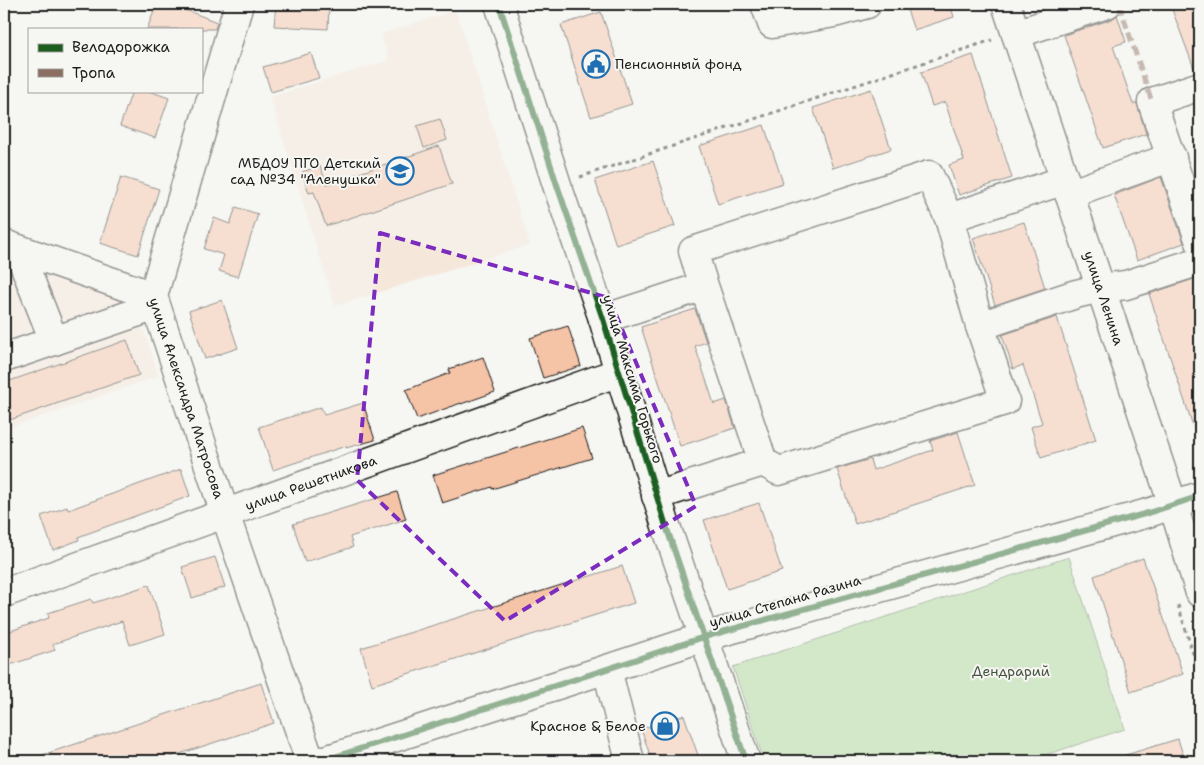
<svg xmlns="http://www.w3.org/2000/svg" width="1204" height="765" font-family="'Shantell Sans',sans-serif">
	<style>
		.built { fill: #f6e7db }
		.green { fill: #a8d898; stroke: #627a5a }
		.building { fill: #f5c3a6; stroke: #1c1c1c }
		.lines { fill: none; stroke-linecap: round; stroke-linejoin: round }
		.minor-casing { stroke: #1c1c1c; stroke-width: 31 }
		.path { stroke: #1c1c1c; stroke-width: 3; stroke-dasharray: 4 4; stroke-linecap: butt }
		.minor { stroke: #f6f6f2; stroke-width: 28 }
		.quiet { stroke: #8d6e63; stroke-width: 5; stroke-dasharray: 10 5; stroke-linecap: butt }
		.cycleway-casing { stroke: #f6f6f2; stroke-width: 9 }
		.cycleway { stroke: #1b5e20; stroke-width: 6 }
		.marked { fill: none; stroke: #7b2cbf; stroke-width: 4; stroke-dasharray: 10 6; stroke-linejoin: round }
		.labels { text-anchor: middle; stroke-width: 4; stroke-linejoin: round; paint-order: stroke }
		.poi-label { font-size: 14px; fill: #1c1c1c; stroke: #f6f6f2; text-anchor: end }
		.street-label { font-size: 14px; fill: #1c1c1c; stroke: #f6f6f2 }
		.park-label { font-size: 14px; fill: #465441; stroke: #f6f6f2 }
	</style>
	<rect width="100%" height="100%" fill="#f6f6f2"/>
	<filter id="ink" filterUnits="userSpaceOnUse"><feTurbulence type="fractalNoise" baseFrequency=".02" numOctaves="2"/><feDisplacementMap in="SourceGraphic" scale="10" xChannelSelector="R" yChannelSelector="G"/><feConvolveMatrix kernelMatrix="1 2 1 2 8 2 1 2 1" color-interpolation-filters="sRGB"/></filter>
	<g filter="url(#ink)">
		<!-- built -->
		<path class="built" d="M456 10 530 245 335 306 270 97 389 60 381 34Z
			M4 252 133 297 159 376 4 430Z"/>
		<!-- green -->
		<path class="green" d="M1069 557 1125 729 1027 761H764L733 667Z"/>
		<!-- building -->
		<path class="building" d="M157 4H170L217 22 215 29H147Z
			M276 4H329L328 29 274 26Z
			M905 4H950L954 17 914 30Z
			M1170 4H1200V71H1195Z
			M601 12 632 104 591 117 561 25Z
			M1117 15 1126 42 1113 46 1133 104 1137 103 1146 134 1103 148 1064 35 1112 19Z
			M311 53 319 78 271 92 263 67Z
			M973 55 1012 178 959 195 949 165 964 160 945 102 932 106 921 72Z
			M871 89 891 149 833 168 813 108Z
			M132 91H149L169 98 155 138 120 126Z
			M440 119 447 140 424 148 417 126Z
			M764 125 783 183 718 204 699 146Z
			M439 146 452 184 326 226 314 192 309 193 302 172 320 166 327 184Z
			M653 161 675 226 616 245 595 180Z
			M121 177 159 189 138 255 100 243Z
			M1161 177 1184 243 1137 260 1114 195Z
			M236 207 258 214 238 277 219 271 224 255 204 249 214 218 230 224Z
			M1024 222 1045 288 995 305 973 238Z
			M1200 277V438H1197L1149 294Z
			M222 300 238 348 205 359 189 311Z
			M695 309 706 342 695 346 714 404 726 400 735 428 680 446 641 327Z
			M1057 317 1096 440 1041 458 1031 427 1042 423 1023 365 1013 369 1002 335Z
			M568 326 581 366 543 378 530 338Z
			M127 340 139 375 4 422V383Z
			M483 357 495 392 461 404V403L417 419 406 390 450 373 449 369Z
			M363 403 375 440 346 448V446L273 470 259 427 321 407 324 415Z
			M582 428 592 458 492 489V487L442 503 433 475Z
			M958 432 975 485 855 524 837 469 870 459 873 470 933 450 930 441Z
			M181 469 190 496 78 537 79 540 53 550 41 516 67 507 68 510Z
			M397 492 406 519 350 537 353 547 305 562 293 524Z
			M759 503 782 571 727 589 704 520Z
			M215 557 225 587 192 598 182 567Z
			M1143 558 1183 674 1131 692 1094 576Z
			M622 566 634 603 372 685 361 648Z
			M149 585 165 634 130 645 122 621 53 644 55 650 7 666 4 655V633L49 618 48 613 91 599 93 603Z
			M261 683 274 723 158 761H34L33 758Z
			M684 715 700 761H652L641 729Z
			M1178 739 1185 761H1120L1119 757Z"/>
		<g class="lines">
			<!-- minor casing -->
			<g class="minor-casing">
				<g id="minor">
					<path id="s1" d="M239 4 153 296 225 514 310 761"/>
					<path d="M499 4 557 185 603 319 665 523 746 761"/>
					<path d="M765 4 772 24 834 13 867 4"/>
					<path id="s2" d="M1006 4 1173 505 1200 593"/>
					<path d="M1016 34 1107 4"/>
					<path d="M1200 86 1152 102 1200 242"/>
					<path d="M1069 194 1172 157"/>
					<path d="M949 218 1065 180"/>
					<path d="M4 244 153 296"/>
					<path d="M18 249 54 341"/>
					<path d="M603 319 704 286 693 251 929 175 949 218 980 326 1005 401 779 471 763 462 704 286"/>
					<path d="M980 326 1076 294 1101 288 1126 285 1200 261"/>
					<path d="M4 358 156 306"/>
					<path d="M656 496 763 462"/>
					<path id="s3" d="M4 593 619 372"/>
					<path d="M607 669 630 761"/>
					<path d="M322 761 607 669 704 637 1148 513 1200 496"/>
				</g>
			</g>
			<!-- path -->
			<path class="path" d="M580 177 992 40
				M1178 605 1200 676"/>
			<!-- minor -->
			<use href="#minor" class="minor"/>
			<!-- quiet -->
			<path class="quiet" d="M1119 4 1152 102"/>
			<!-- cycleway casing -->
			<g class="cycleway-casing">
				<path id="cycleway" d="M499 4 557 185 603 319 665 523 746 761
					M322 761 607 669 704 637 1148 513 1200 496"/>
			</g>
			<!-- cycleway -->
			<use href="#cycleway" class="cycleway"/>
		</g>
	</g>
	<!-- marked area -->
	<path d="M0 0H1204V765H0ZM380 233 609 298 696 506 505 621 357 480Z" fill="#f6f6f2" fill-opacity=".55" fill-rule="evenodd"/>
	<path class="marked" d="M380 233 609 298 696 506 505 621 357 480Z"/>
	<!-- icons -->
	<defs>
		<g id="civic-ring" transform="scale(1.4375)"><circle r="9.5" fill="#f6f6f2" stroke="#1f6fb2" stroke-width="1.5"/><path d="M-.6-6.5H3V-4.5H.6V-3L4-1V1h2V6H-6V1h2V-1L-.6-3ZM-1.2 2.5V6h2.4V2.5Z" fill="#1f6fb2"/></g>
		<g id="school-ring" transform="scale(1.4375)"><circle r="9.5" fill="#f6f6f2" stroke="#1f6fb2" stroke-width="1.5"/><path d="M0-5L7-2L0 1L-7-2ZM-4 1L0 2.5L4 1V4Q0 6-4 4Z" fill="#1f6fb2"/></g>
		<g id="shop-ring" transform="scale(1.4375)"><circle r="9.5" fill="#f6f6f2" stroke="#1f6fb2" stroke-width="1.5"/><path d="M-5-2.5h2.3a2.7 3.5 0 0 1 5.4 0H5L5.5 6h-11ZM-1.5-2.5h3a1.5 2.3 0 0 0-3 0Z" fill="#1f6fb2"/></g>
	</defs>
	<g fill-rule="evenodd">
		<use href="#civic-ring" x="596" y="64"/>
		<use href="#school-ring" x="400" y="171"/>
		<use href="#shop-ring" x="665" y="726"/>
	</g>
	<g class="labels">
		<!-- poi labels -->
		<g class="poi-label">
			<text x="615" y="69" text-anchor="start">Пенсионный фонд</text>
			<text x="381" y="168">МБДОУ ПГО Детский<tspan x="381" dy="16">сад №34 "Аленушка"</tspan></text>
			<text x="646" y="731">Красное &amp; Белое</text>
		</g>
		<!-- street labels -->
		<g class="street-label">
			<text dy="5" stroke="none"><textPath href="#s2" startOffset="310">улица Ленина</textPath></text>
			<text transform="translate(633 379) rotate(73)" y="5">улица Максима Горького</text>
			<text dy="5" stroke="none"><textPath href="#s1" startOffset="412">улица Александра Матросова</textPath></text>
			<text dy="5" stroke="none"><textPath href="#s3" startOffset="326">улица Решетникова</textPath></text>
			<text transform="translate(785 601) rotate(-16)" y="5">улица Степана Разина</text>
		</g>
		<!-- park labels -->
		<g class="park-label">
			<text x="1011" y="676">Дендрарий</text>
		</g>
	</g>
	<!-- margin -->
	<rect width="1204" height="765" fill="none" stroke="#f6f6f2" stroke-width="20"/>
	<rect x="10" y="10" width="1184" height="745" fill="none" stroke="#1c1c1c" stroke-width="2" filter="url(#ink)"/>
	<!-- legend -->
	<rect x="28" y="28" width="175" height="65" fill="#f6f6f2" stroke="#9f9f9c"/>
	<rect x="38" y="44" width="25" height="8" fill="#1b5e20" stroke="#9f9f9c"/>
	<text x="72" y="52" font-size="15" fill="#1c1c1c">Велодорожка</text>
	<rect x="38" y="69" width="25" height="8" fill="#8d6e63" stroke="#9f9f9c"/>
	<text x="72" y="78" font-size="15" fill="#1c1c1c">Тропа</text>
</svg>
